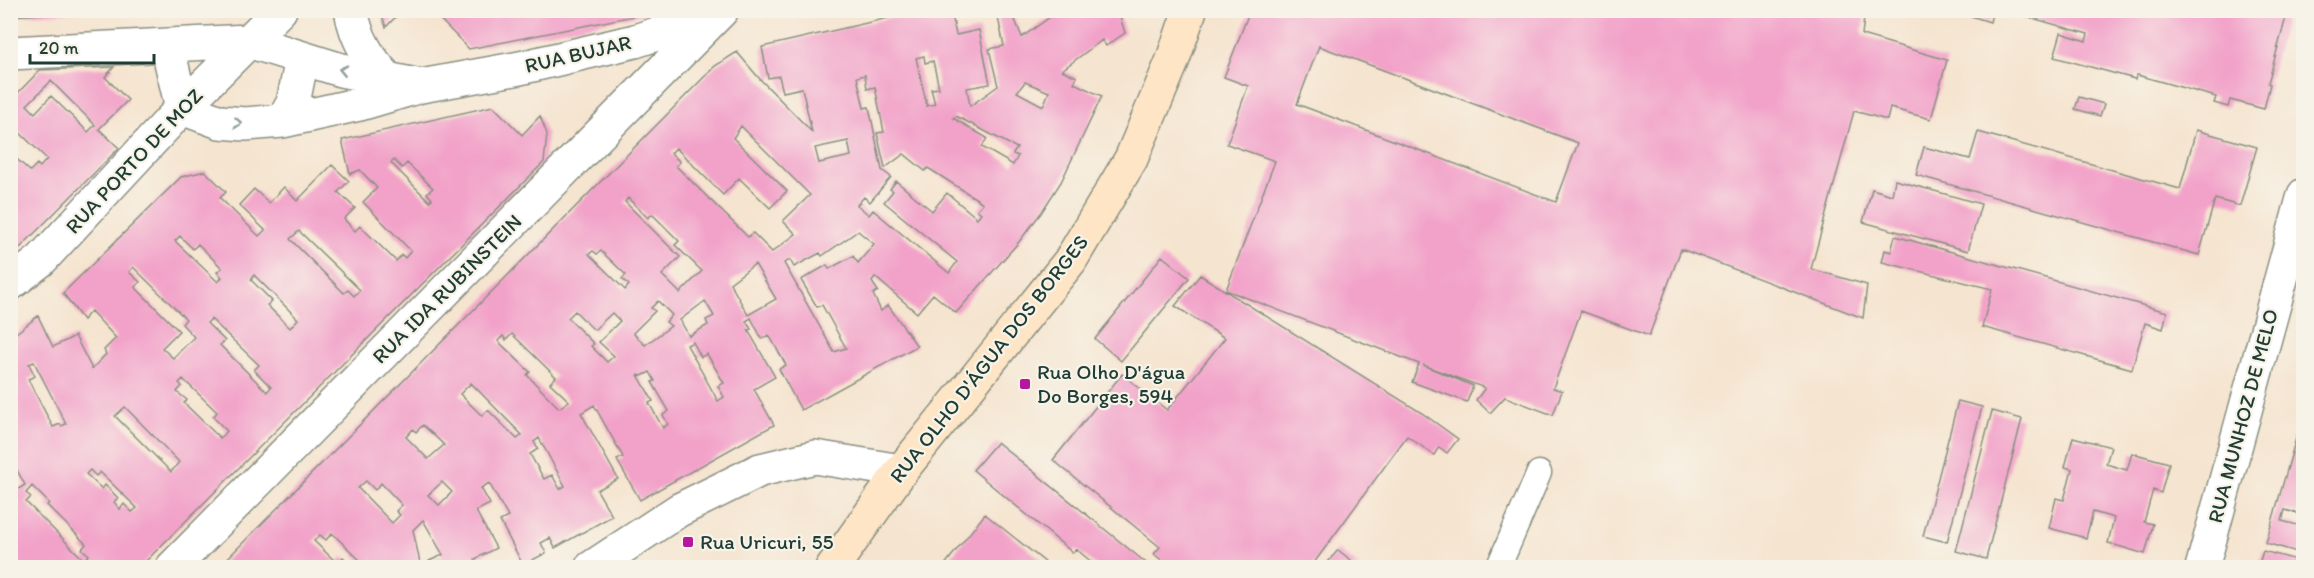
<svg xmlns="http://www.w3.org/2000/svg" width="2314" height="578" font-family="Itim,sans-serif">
	<style>
		.building { fill: #f2a2c9; fill-rule: evenodd }
		.lines { fill: none; stroke-linecap: round; stroke-linejoin: round }
		.service-casing { stroke: #8a9082; stroke-width: 27 }
		.minor-casing { stroke: #8a9082; stroke-width: 36 }
		.secondary-casing { stroke: #8a9082; stroke-width: 36 }
		.service { stroke: #fff; stroke-width: 24 }
		.minor { stroke: #fff; stroke-width: 33 }
		.secondary { stroke: #fde5c5; stroke-width: 33 }
		.oneway { stroke: #8f9e9a }
		.poi-dot { fill: #b5179e; stroke: #f7f3e8; stroke-width: 2 }
		.labels { text-anchor: middle; stroke-width: 4.5; stroke-linejoin: round; paint-order: stroke }
		.street-label { font-size: 21px; fill: #1f3d34; stroke: #f7f3e8 }
		.poi-label { font-size: 21px; fill: #1f3d34; stroke: #f7f3e8; text-anchor: start }
	</style>
	<rect width="100%" height="100%" fill="#f7f3e8"/>
	<filter id="ink" filterUnits="userSpaceOnUse"><feTurbulence type="fractalNoise" baseFrequency=".0167" numOctaves="2"/><feDisplacementMap in="SourceGraphic" scale="12" xChannelSelector="R" yChannelSelector="G"/><feConvolveMatrix kernelMatrix="1 2 1 2 8 2 1 2 1" color-interpolation-filters="sRGB"/></filter>
	<filter id="wash" filterUnits="userSpaceOnUse"><feTurbulence type="fractalNoise" baseFrequency=".008" numOctaves="4" result="noise"/><feDisplacementMap in="SourceGraphic" scale="24" xChannelSelector="R" yChannelSelector="G"/><feGaussianBlur stdDeviation="1.35" result="paint"/><feColorMatrix in="noise" values="0 0 0 0 0 0 0 0 0 0 0 0 0 0 0 0 0 1.4 0 .05"/><feComposite in="paint" operator="in"/></filter>
	<g filter="url(#wash)">
		<rect width="100%" height="100%" fill="#f5e4cf"/>
		<g id="blocks">
			<!-- building -->
			<path class="building" d="M10 10H77V12L10 16Z
				M380 10H402L386 27Z
				M431 10H654V12L469 49Z
				M923 10H951L956 35 979 30 990 84 967 88 970 106 998 86 989 49 1004 46 997 13 1011 10 1022 37 1057 12 1055 10H1118L1125 33 1106 46 1102 40 1062 70 1077 77 1074 83 1102 96 1061 182 1041 213 1018 243 956 313 933 294 917 313 875 277 872 282 878 291 873 294 881 311 888 305 917 346 801 410 779 369 786 365 769 335 762 339 751 318 746 321 751 329 748 330 775 377 754 389 774 425 640 500 617 460 623 457 594 405 581 413 618 479 597 490 612 516 555 548 550 538 541 543 546 553 523 565 500 521 508 517 489 483 481 488 490 504 476 511 496 548 475 559 480 567H430L429 561 443 555 423 520 413 530 421 567H367L332 533 326 540 320 535 314 541 337 563 343 557 353 567H219L715 66 737 52 758 77 812 132 802 88 783 92 779 76 768 78 762 47ZM924 56 925 63 933 61 939 88 931 89 935 104 927 106 916 58ZM865 75 867 89 875 87 884 132 877 133 885 168 904 154 925 171 928 168 983 203 977 210 981 213 977 218 947 193 932 211 896 181 890 189 893 191 884 202 957 262 949 273 873 210 869 215 857 205 864 197 870 202 891 177 882 170 869 107 864 108 857 77ZM1025 82 1049 92 1043 106 1017 92ZM956 116 1017 148 1013 154 1018 156 1013 165 982 147 987 138 953 118ZM741 126 810 195 783 221 796 234 772 252 753 233 748 237 676 166 680 162 671 153 676 148 723 195 739 178 770 208 787 191 733 138ZM848 141 851 156 819 163 815 148ZM628 198 648 218 652 214 679 241 675 245 702 271 680 293 662 275 680 257 625 202ZM858 231 874 244 858 263 853 256 829 269 827 265 801 280 817 307 822 305 846 348 834 352 784 263 790 260 794 267 820 253 822 256ZM593 251 597 254 601 251 626 275 622 279 629 285 625 290 589 254ZM755 264 776 299 748 315 730 283ZM658 301 672 315 666 322 671 326 645 345 633 333 655 311 651 308ZM705 301 714 316 706 320 708 325 689 336 680 320ZM575 311 594 330 612 313 620 321 599 342 614 356 607 362 591 346 594 344 568 318ZM512 334 556 377 550 383 569 401 559 408 527 375 530 372 498 341 503 336 506 340ZM693 342 701 357 707 354 724 383 718 386 724 397 718 401 687 345ZM650 372 655 381 652 382 669 411 663 415 668 424 663 428 649 403 653 401 638 375 642 376ZM471 383 522 435 517 439 488 410 482 416 460 394ZM423 425 444 445 428 459 406 437 413 429 416 432ZM539 438 565 486 560 489 552 475 544 479 530 454 538 449 534 442ZM366 481 375 490 381 483 402 505 396 511 400 515 392 523 358 488ZM442 482 452 492 439 505 428 495Z
				M1250 10H1865L1862 35 1947 60 1931 119 1890 108 1887 120 1854 111 1811 269 1867 285 1863 318 1681 249 1649 336 1581 311 1553 388 1562 391 1553 415 1505 397 1490 413 1476 400 1485 388 1423 365 1473 386 1467 402 1412 382 1419 364 1226 290 1275 161 1227 144 1248 86 1224 77ZM1319 46 1578 143 1556 202 1297 104Z
				M1952 10H1993L1990 22Z
				M2019 10H2288L2268 83 2270 84 2264 109 2230 100 2228 107 2214 103 2216 97 2137 75 2135 79 2054 57 2061 33 2086 41 2088 34 2018 14Z
				M114 67 105 77 128 100 99 129 119 148 10 258V153L30 171 37 164 40 167 47 159 19 132 12 139 16 143 10 148V101L40 70ZM51 81 95 125 88 132 51 96 35 113 27 105Z
				M2079 97 2104 104 2100 116 2075 109Z
				M493 106 522 135 540 116 547 134 544 162 140 567H22L10 556V494L25 485 10 457V338L38 316 53 347 75 336 92 369 106 354 104 350 116 338 91 311 83 320 63 293 181 177 205 171 226 192 220 198 259 236 265 230 239 205 254 189 269 203 284 187 297 201 332 165 349 181 338 192 355 208 344 219 355 231 360 226 396 261 402 255 405 258 411 251 363 202 377 188 360 170 350 174 342 140ZM394 160 402 168 407 163 433 188 427 193 432 199 429 201 391 163ZM299 231 360 290 354 296 348 290 344 293 290 239ZM180 236 193 249 198 244 222 268 217 272 222 277 220 280 218 282 175 241ZM133 267 186 319 182 324 194 337 173 358 162 348 179 331 135 287 140 282 129 272ZM254 275 298 319 290 328 267 305 272 301 251 280ZM211 319 259 365 254 370 271 387 267 392 220 345 225 341 207 323ZM34 362 66 424 61 426 60 424 53 427 28 379 35 376 29 364ZM183 379 217 412 213 417 227 431 220 438 184 403 187 400 177 392 182 386 179 383ZM125 407 179 462 171 472 115 416ZM90 470 96 476 100 472 137 508 132 512 124 504 120 509 114 502 118 498 105 485 102 489 86 474ZM32 486 49 503 47 505 86 544 82 549 89 555 84 560 26 502 31 497 26 493Z
				M2196 130 2257 147 2240 206 2215 199 2199 255 1916 175 1924 147 1970 159 1978 132 2180 189Z
				M1895 180 1981 204 1968 251 1863 222 1872 189 1892 195Z
				M1895 236 2167 312 2163 329 2145 323 2132 369 1982 327 1992 289 1882 262 1885 250 1891 252Z
				M1162 256 1189 278 1121 361 1095 339Z
				M1200 275 1422 413 1458 439 1447 453 1439 447 1434 455 1407 436 1311 567H1170L1154 554 1160 547 1053 460 1122 374 1167 410 1225 338 1175 306Z
				M1958 401 1982 407 1947 542 1923 536Z
				M1992 411 2022 419 1986 559 1956 551Z
				M2297 435 2304 437V515L2285 510 2282 521 2301 526 2304 522V554L2266 543Z
				M2073 437 2111 447 2106 464 2127 470 2132 453 2169 463 2161 493 2153 490 2144 522 2153 524 2145 554 2108 543 2114 518 2093 512 2086 538 2049 528 2056 498 2064 500 2072 469 2065 467Z
				M997 442 1097 523 1151 567H1098L1076 549 1073 553 973 470Z
				M985 514 1051 567H943Z
				M1338 550 1360 567H1324Z
				M2263 551 2304 562V567H2258Z"/>
		</g>
	</g>
	<g filter="url(#ink)">
		<use href="#blocks" fill-opacity="0" stroke="#8a9082" stroke-width="1.5"/>
		<g class="lines">
			<!-- service casing -->
			<g class="service-casing">
				<path id="service" d="M1498 568 1539 473"/>
			</g>
			<!-- minor casing -->
			<g class="minor-casing">
				<path id="minor" d="M351 10C356 39 369 59 388 79
					M167 45 182 108 220 122 245 124 283 121 360 104 421 86 520 68 635 41 715 15
					M10 53 248 41 341 70 416 85
					M283 121 293 103 302 59
					M10 284 41 260 182 108 280 10
					M172 568 722 10
					M591 568 679 510 760 470 815 457 901 471
					M2202 568 2304 195"/>
			</g>
			<!-- secondary casing -->
			<g class="secondary-casing">
				<path id="secondary" d="M832 568 901 471 1070 261 1131 159 1172 62 1190 10"/>
			</g>
			<!-- service -->
			<use href="#service" class="service"/>
			<!-- minor -->
			<use href="#minor" class="minor"/>
			<!-- secondary -->
			<use href="#secondary" class="secondary"/>
		</g>
		<!-- one-way arrows -->
		<defs><path id="oneway-chevron" d="M-2-3.5L2.5 0L-2 3.5" fill="none" stroke-width="1.6" stroke-linecap="round" stroke-linejoin="round" transform="scale(1.5)"/></defs>
		<g class="oneway">
			<use href="#oneway-chevron" transform="translate(343 70) rotate(-167)"/>
			<use href="#oneway-chevron" transform="translate(238 123) rotate(4)"/>
		</g>
	</g>
	<!-- markers -->
	<g class="poi-dot">
		<rect x="1019" y="378" width="12" height="12" rx="3"/>
		<rect x="682" y="536" width="12" height="12" rx="3"/>
	</g>
	<g class="labels">
		<!-- street labels -->
		<g class="street-label">
			<text transform="translate(578 54) rotate(-13)" y="7">RUA BUJAR</text>
			<text transform="translate(134 161) rotate(-47)" y="7">RUA PORTO DE MOZ</text>
			<text transform="translate(447 289) rotate(-45)" y="7">RUA IDA RUBINSTEIN</text>
			<text transform="translate(989 359) rotate(-52)" y="7">RUA OLHO D'ÁGUA DOS BORGES</text>
			<text transform="translate(2243 416) rotate(-75)" y="7">RUA MUNHOZ DE MELO</text>
		</g>
		<!-- poi labels -->
		<g class="poi-label">
			<text x="1037" y="379">Rua Olho D'água<tspan x="1037" dy="24">Do Borges, 594</tspan></text>
			<text x="700" y="549">Rua Uricuri, 55</text>
		</g>
	</g>
	<!-- margin -->
	<rect width="2314" height="578" fill="none" stroke="#f7f3e8" stroke-width="36"/>
	<!-- scale -->
	<path d="M30 54v9h124v-9" fill="none" stroke="#1f3d34" stroke-width="3"/>
	<text x="39" y="54" font-size="18" fill="#1f3d34" stroke="#f7f3e8" stroke-width="4.5" paint-order="stroke">20 m</text>
</svg>
